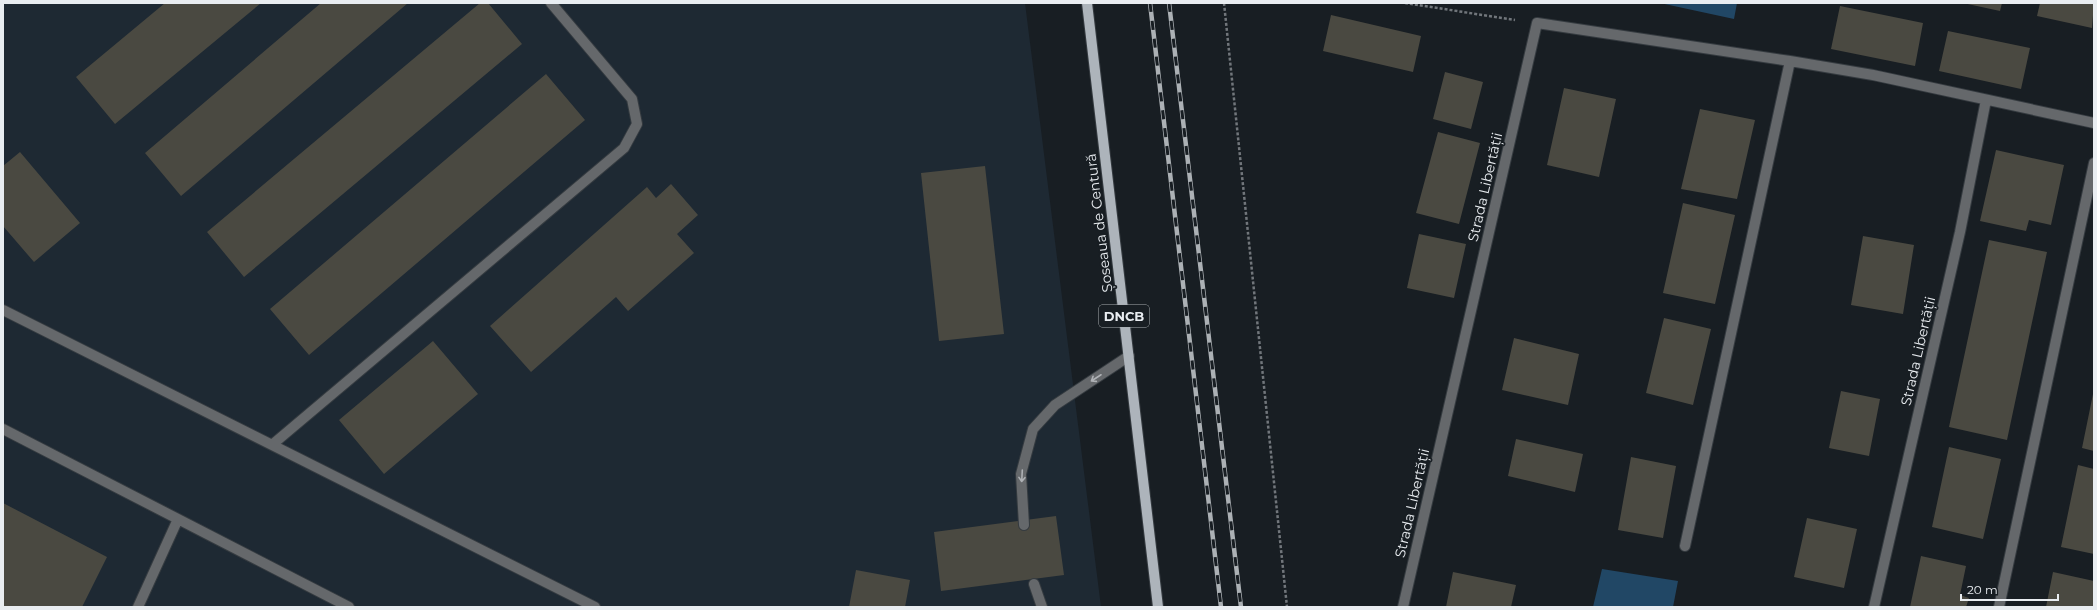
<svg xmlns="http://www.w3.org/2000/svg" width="2097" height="610" font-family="Montserrat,sans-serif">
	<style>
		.built { fill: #1e2933 }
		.green { fill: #214765 }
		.building { fill: #4a4941 }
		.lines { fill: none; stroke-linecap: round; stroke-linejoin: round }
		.service-casing { stroke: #353b40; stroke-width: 12 }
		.minor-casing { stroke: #353b40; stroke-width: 12 }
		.primary-casing { stroke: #353b40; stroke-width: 12 }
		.path { stroke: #71767b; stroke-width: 2.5; stroke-dasharray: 3 2; stroke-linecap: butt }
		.service { stroke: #65686b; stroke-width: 10 }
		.minor { stroke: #65686b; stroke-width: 10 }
		.primary { stroke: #adb4bb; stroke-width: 10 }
		.rail-casing { stroke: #acb1b5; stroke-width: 4.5 }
		.rail { stroke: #181e23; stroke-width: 3; stroke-dasharray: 9; stroke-linecap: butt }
		.oneway { stroke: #aeb1b5 }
		.labels { text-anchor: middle; stroke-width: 3.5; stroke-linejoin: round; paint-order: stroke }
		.shield { fill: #181e23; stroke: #aaafb3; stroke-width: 1 }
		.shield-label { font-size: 13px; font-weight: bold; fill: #e9edf1 }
		.street-label { font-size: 14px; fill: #e9edf1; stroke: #181e23 }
	</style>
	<rect width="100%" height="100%" fill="#181e23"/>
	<!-- built -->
	<path class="built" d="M3 3H1025L1101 607H3Z"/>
	<!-- green -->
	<path class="green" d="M1660 3H1737L1734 19Z
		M1602 569 1678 581 1673 607H1593Z"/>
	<!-- building -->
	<path class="building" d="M165 3H261L115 124 76 77Z
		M321 3H408L181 196 145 153Z
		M480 3H488L522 44 244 277 207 232Z
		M1963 3H2002L2000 11Z
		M2040 3H2094L2092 28 2037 16Z
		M1840 6 1923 23 1915 66 1831 49Z
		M1331 15 1421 36 1413 72 1323 51Z
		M1948 31 2030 48 2021 89 1939 71Z
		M1445 72 1483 82 1471 129 1433 119Z
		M546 74 585 120 309 355 270 309Z
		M1564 88 1616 99 1599 177 1547 165Z
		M1700 109 1755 120 1737 199 1681 189Z
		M1438 132 1480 143 1459 224 1416 213Z
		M1996 150 2064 165 2051 225 2029 220 2026 231 1980 221Z
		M20 152 80 223 34 262 3 226V166Z
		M985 166 1004 334 939 341 921 173Z
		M671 184 698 215 677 234 694 253 628 311 616 297 531 372 490 326 647 187 656 198Z
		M1683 203 1735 215 1715 304 1663 293Z
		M1419 234 1466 244 1454 298 1407 288Z
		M1863 236 1914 245 1903 314 1851 305Z
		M1989 240 2047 252 2007 440 1949 427Z
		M1664 318 1711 329 1693 405 1646 393Z
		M1514 338 1579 354 1568 405 1502 390Z
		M433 341 478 394 384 474 339 420Z
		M1841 391 1880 399 1869 456 1829 448Z
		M2093 394H2094V451L2082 448Z
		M1516 439 1583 454 1575 492 1508 476Z
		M1949 447 2001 459 1983 539 1932 527Z
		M1631 457 1676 466 1663 538 1618 530Z
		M2078 465 2094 469V554L2061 547Z
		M3 503 107 557 82 607H3Z
		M1056 516 1064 575 941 591 934 532Z
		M1807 518 1857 529 1844 588 1794 577Z
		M1921 556 1966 566 1960 595 1969 598 1966 607H1910Z
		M856 570 910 580 905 607H849Z
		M1453 572 1516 585 1511 607H1446Z
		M2053 572 2094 581V607H2046Z"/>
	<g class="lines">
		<!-- service casing -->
		<g class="service-casing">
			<path id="service" d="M3 310 595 607
				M3 429 349 607
				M273 444 624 148 637 124 632 99 551 3
				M1024 525 1021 474 1033 429 1055 405 1129 356
				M1034 584 1042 607
				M138 607 178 519"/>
		</g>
		<!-- minor casing -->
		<g class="minor-casing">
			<path id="minor" d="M1685 546 1790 61
				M1403 607 1537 23 1790 61 1873 75 2094 123
				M1874 607 1960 232 1986 100
				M1999 607 2094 163"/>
		</g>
		<!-- primary casing -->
		<g class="primary-casing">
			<path id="primary" d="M1087 3 1158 607"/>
		</g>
		<!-- path -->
		<path class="path" d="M1224 3 1287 607
			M1405 3 1515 20"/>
		<!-- service -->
		<use href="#service" class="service"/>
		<!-- minor -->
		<use href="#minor" class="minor"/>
		<!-- primary -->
		<use href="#primary" class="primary"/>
		<!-- rail casing -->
		<g class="rail-casing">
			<path id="rail" d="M1150 3 1221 607
				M1169 3 1241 607"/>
		</g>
		<!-- rail -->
		<use href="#rail" class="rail"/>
	</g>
	<!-- one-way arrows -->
	<defs><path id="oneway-shaft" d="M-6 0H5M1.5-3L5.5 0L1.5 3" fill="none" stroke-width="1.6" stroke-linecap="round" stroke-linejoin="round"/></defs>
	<g class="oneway">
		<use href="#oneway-shaft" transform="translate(1096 378) rotate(147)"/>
		<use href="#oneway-shaft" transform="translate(1022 476) rotate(93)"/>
	</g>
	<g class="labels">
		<!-- shield labels -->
		<rect class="shield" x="1099" y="305" width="50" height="22" rx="3"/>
		<g class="shield-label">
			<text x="1124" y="321">DNCB</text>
		</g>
		<!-- street labels -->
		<g class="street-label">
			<text transform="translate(1485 187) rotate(-77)" y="5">Strada Libertății</text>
			<text transform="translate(1099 223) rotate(-97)" y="5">Șoseaua de Centură</text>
			<text transform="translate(1918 351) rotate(-77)" y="5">Strada Libertății</text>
			<text transform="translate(1412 503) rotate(-77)" y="5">Strada Libertății</text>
		</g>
	</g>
	<!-- border -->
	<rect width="2097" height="610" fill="none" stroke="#e9edf1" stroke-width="8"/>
	<!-- scale -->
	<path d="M1961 594v6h97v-6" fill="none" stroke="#e9edf1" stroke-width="2"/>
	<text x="1967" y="594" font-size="12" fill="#e9edf1" stroke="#181e23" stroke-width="3" paint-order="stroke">20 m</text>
</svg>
